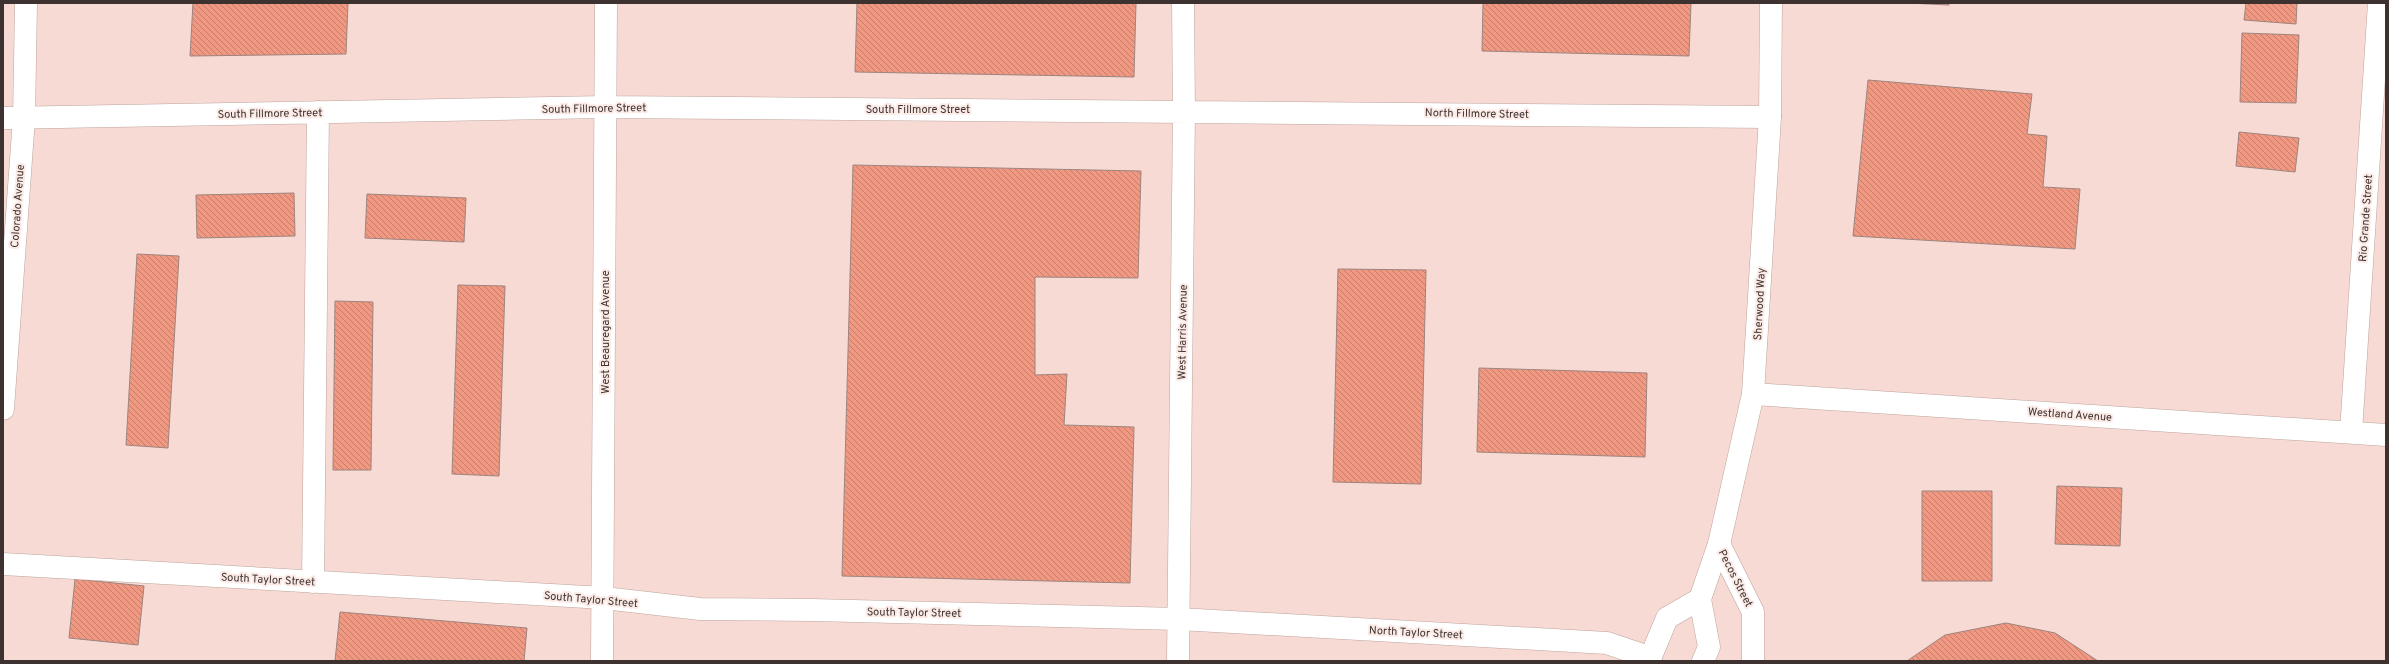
<svg xmlns="http://www.w3.org/2000/svg" width="2389" height="664" font-family="Overpass,sans-serif">
	<style>
		.building { fill: url(#building-back-hatch); stroke: #9e847e }
		.lines { fill: none; stroke-linecap: round; stroke-linejoin: round }
		.minor-casing { stroke: #bea49d; stroke-width: 23 }
		.major-casing { stroke: #bea49d; stroke-width: 23 }
		.minor { stroke: #fff; stroke-width: 22 }
		.major { stroke: #fff; stroke-width: 22 }
		.labels { text-anchor: middle; stroke-width: 4; stroke-linejoin: round; paint-order: stroke }
		.street-label { font-size: 11px; fill: #3d322f; stroke: #fbeae6 }
	</style>
	<defs>
		<pattern id="building-back-hatch" width="6" height="6" patternUnits="userSpaceOnUse"><rect width="6" height="6" fill="#f09881"/><path d="M-1 5l2 2M0 0l6 6M5-1l2 2" fill="none" stroke="#c47d6a"/></pattern>
	</defs>
	<rect width="100%" height="100%" fill="#f6dad3"/>
	<!-- building -->
	<path class="building" d="M193 3H348L346 54 190 56Z
		M857 3H1136L1134 77 855 72Z
		M1483 3H1691L1689 56 1482 51Z
		M1908 3H1949V5Z
		M2246 3H2297L2296 24 2244 20Z
		M2242 33 2299 35 2296 103 2240 102Z
		M1868 80 2032 94 2027 134 2047 136 2043 187 2080 189 2075 249 1853 236Z
		M2239 132 2299 138 2295 172 2236 166Z
		M853 165 1141 171 1138 278 1035 277V375L1067 374 1064 425 1134 427 1130 583 842 576Z
		M294 193 295 236 197 238 196 195Z
		M367 194 466 198 464 242 365 238Z
		M137 254 179 256 168 448 126 445Z
		M1338 269 1426 270 1421 484 1333 482Z
		M458 285 505 286 499 476 452 474Z
		M335 301 373 302 371 470H333Z
		M1479 368 1647 373 1645 457 1477 452Z
		M2057 486 2122 488 2120 546 2055 544Z
		M1922 491H1992V581H1922Z
		M75 579 144 586 138 645 69 638Z
		M340 612 527 628 524 661H335Z
		M2006 623 2055 633 2098 661H1907L1945 635Z"/>
	<g class="lines">
		<!-- minor casing -->
		<g class="minor-casing">
			<path id="minor" d="M3 118 605 107 1770 117
				M1753 394 2386 435
				M3 409 24 118 26 3
				M2351 432 2379 3
				M1719 544 1753 612V661
				M3 564 604 598 700 609 812 610 1179 619 1607 643 1651 658
				M313 582 318 112
				M602 661 606 3
				M1178 661 1184 111 1183 3"/>
		</g>
		<!-- major casing -->
		<g class="major-casing">
			<path id="major" d="M1649 661 1667 618 1700 599
				M1703 661 1709 647 1700 599 1719 544 1753 394 1770 117 1771 3"/>
		</g>
		<!-- minor -->
		<use href="#minor" class="minor"/>
		<!-- major -->
		<use href="#major" class="major"/>
	</g>
	<g class="labels">
		<!-- street labels -->
		<g class="street-label">
			<text transform="translate(594 108) rotate(-1)" y="4">South Fillmore Street</text>
			<text x="918" y="113">South Fillmore Street</text>
			<text transform="translate(270 113) rotate(-1)" y="4">South Fillmore Street</text>
			<text transform="translate(1477 113) rotate(1)" y="4">North Fillmore Street</text>
			<text transform="translate(17 206) rotate(-86)" y="4">Colorado Avenue</text>
			<text transform="translate(2365 218) rotate(-86)" y="4">Rio Grande Street</text>
			<text transform="translate(1759 304) rotate(-87)" y="4">Sherwood Way</text>
			<text transform="translate(605 332) rotate(-90)" y="4">West Beauregard Avenue</text>
			<text transform="translate(1182 332) rotate(-89)" y="4">West Harris Avenue</text>
			<text transform="translate(2070 414) rotate(4)" y="4">Westland Avenue</text>
			<text transform="translate(1736 578) rotate(63)" y="4">Pecos Street</text>
			<text transform="translate(268 579) rotate(3)" y="4">South Taylor Street</text>
			<text transform="translate(591 599) rotate(5)" y="4">South Taylor Street</text>
			<text transform="translate(914 612) rotate(1)" y="4">South Taylor Street</text>
			<text transform="translate(1416 632) rotate(3)" y="4">North Taylor Street</text>
		</g>
	</g>
	<!-- border -->
	<rect width="2389" height="664" fill="none" stroke="#3d322f" stroke-width="8"/>
</svg>
